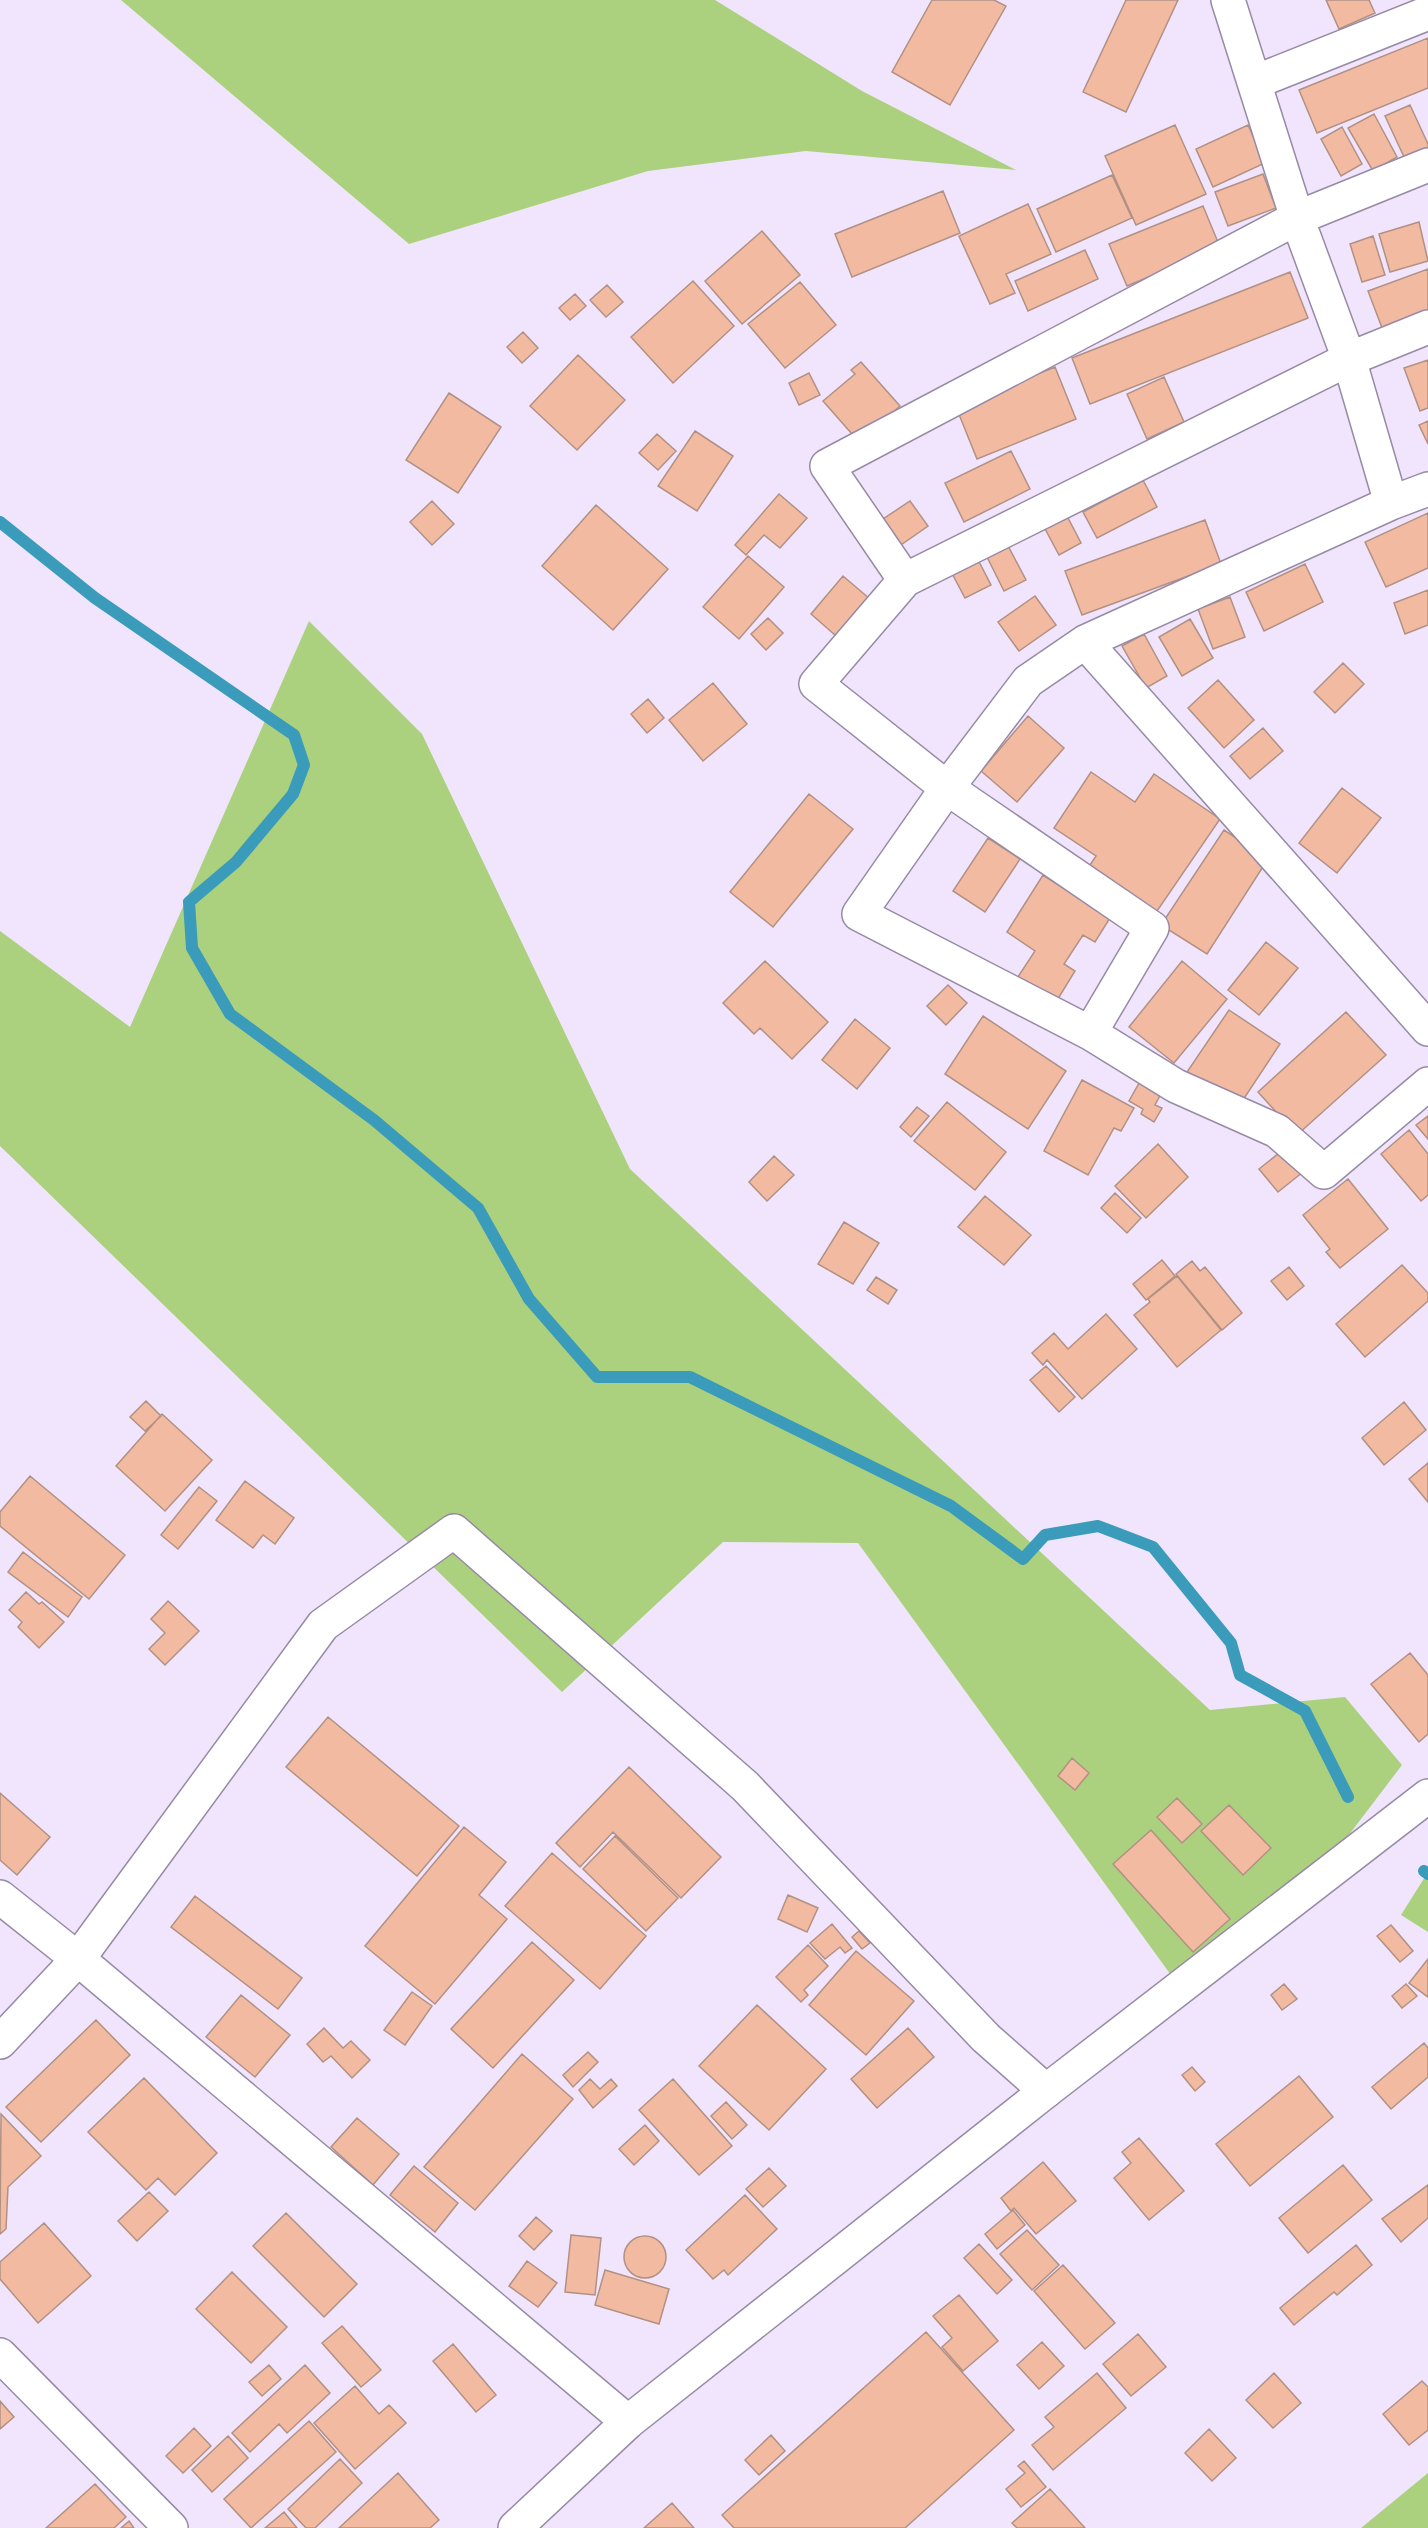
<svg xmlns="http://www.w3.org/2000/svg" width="1428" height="2528" font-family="'Exo 2',sans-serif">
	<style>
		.green { fill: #acd17e }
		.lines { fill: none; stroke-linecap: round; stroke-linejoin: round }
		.stream { stroke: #3a9bba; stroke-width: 12 }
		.building { fill: #f3baa2; stroke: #b19184; stroke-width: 1.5 }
		.minor-casing { stroke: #978aa5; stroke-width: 36 }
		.tertiary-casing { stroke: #978aa5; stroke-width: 36 }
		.minor { stroke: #fff; stroke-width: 33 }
		.tertiary { stroke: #fff; stroke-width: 33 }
	</style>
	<rect width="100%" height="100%" fill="#f1e5fd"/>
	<!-- green -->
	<path class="green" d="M121 0H715L862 91 1016 170 806 151 648 171 409 244Z
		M309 621 422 734 630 1169 1210 1710 1345 1697 1402 1765 1339 1848 1176 1982 858 1543 723 1542 562 1692 0 1146V931L130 1027Z
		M1428 1872V1932L1401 1915Z
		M1428 2473V2528H1361Z"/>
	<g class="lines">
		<!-- stream -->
		<path class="stream" d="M0 522 95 598 294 735 304 765 293 794 236 862 189 902 192 948 230 1014 374 1120 478 1208 529 1299 597 1377H690L951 1506 1023 1559 1045 1535 1098 1526 1153 1547 1231 1643 1240 1675 1305 1711 1348 1797
			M1424 1871 1428 1874"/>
	</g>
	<!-- building -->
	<path class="building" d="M932 0H994L1006 6 950 105 892 72Z
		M1126 0H1178L1126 112 1083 92Z
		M1326 0H1369L1375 13 1339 29Z
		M1428 38V88L1317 133 1299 90Z
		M1410 105 1428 144V148L1405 159 1385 116Z
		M1374 114 1397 157 1373 171 1348 128Z
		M1175 125 1206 194 1136 225 1105 156Z
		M1248 125 1265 163 1213 187 1196 149Z
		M1342 127 1362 164 1341 176 1321 139Z
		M1263 174 1276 208 1228 226 1215 192Z
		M1112 175 1132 218 1056 252 1037 209Z
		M943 191 960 233 852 277 835 234Z
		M1028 204 1051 254 1006 274 1015 293 990 304 959 236Z
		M1203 206 1220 247 1127 286 1109 244Z
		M1419 222 1428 261 1390 272 1379 234Z
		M762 231 800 275 742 324 705 281Z
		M1373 236 1385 275 1362 282 1350 244Z
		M1085 250 1098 279 1028 311 1015 281Z
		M1428 269V317L1384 333 1368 291Z
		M1290 272 1308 318 1090 404 1072 358Z
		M693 281 734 326 673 383 631 337Z
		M800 282 836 325 785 368 748 324Z
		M607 285 623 302 606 317 590 300Z
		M575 294 586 306 570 320 559 308Z
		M523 332 538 348 522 363 507 347Z
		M578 355 625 400 577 450 530 406Z
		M1428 360V408L1420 411 1404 368Z
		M861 362 900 406 859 442 823 401 855 374 851 370Z
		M1055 367 1076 419 977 459 956 407Z
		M809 373 820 395 799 405 789 383Z
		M1164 377 1184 422 1147 439 1127 394Z
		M449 393 501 427 458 493 406 460Z
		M1428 421V444L1419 425Z
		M695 431 733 456 697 511 658 486Z
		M657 434 676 451 658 470 639 453Z
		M1011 451 1030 489 964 522 945 483Z
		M1143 480 1157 507 1097 538 1083 512Z
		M779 494 807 518 780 548 764 535 746 555 735 545Z
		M432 501 454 524 432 545 410 522Z
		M910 501 928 526 898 547 880 521Z
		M596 505 668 569 613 630 542 566Z
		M1428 513V568L1386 587 1365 542Z
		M1066 514 1081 543 1059 555 1043 525Z
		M1205 520 1221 564 1082 615 1065 571Z
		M1005 540 1026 580 1004 591 984 551Z
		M973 550 991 585 965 598 947 564Z
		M748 556 784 587 739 639 703 607Z
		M1305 564 1323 602 1264 631 1246 592Z
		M843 576 877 605 844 643 811 614Z
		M1428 590V625L1405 634 1394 603Z
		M1035 596 1056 625 1019 651 998 622Z
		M1230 597 1245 637 1213 649 1198 609Z
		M768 618 783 633 766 650 751 634Z
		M1190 619 1213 658 1182 676 1159 637Z
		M1144 634 1167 676 1146 688 1122 646Z
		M1343 663 1364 684 1335 713 1314 692Z
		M1218 680 1254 720 1224 748 1188 708Z
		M713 683 747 724 703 761 669 720Z
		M648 699 664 718 647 733 631 714Z
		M1028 716 1064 748 1017 802 981 771Z
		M1263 728 1283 751 1250 779 1230 756Z
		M1091 772 1135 802 1154 774 1220 819 1155 914 1088 868 1096 856 1054 828Z
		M1342 788 1381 818 1337 873 1299 843Z
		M809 794 853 829 773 927 730 892Z
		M1224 830 1268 859 1207 954 1161 925Z
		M988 838 1020 859 985 912 953 891Z
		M1043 875 1110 918 1095 942 1083 935 1064 964 1075 971 1053 1007 1014 983 1035 951 1007 932Z
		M1266 942 1298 968 1259 1015 1228 990Z
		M765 961 828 1022 792 1059 760 1028 754 1034 723 1003Z
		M1182 961 1227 999 1174 1063 1129 1027Z
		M948 985 967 1003 946 1025 927 1006Z
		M1229 1010 1280 1044 1239 1106 1187 1072Z
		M1346 1012 1386 1055 1297 1135 1258 1092Z
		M983 1016 1066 1071 1028 1129 945 1074Z
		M855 1019 890 1048 857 1089 822 1060Z
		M1143 1076 1164 1088 1155 1105 1162 1108 1154 1122 1141 1114 1143 1109 1129 1101Z
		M1082 1080 1134 1108 1121 1131 1114 1128 1088 1175 1044 1151Z
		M947 1102 1006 1152 975 1190 914 1141Z
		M917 1107 929 1116 911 1137 900 1127Z
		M1428 1116V1139L1416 1125Z
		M1409 1130 1428 1154V1195L1421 1201 1381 1154Z
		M1158 1144 1188 1177 1146 1218 1115 1186Z
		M1289 1145 1308 1168 1278 1192 1259 1169Z
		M774 1156 794 1175 767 1201 749 1182Z
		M1348 1179 1388 1229 1340 1268 1326 1252 1330 1249 1303 1215Z
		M1115 1193 1141 1218 1127 1233 1101 1208Z
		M985 1196 1031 1235 1004 1265 958 1227Z
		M844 1222 879 1243 853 1284 818 1264Z
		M1162 1260 1175 1276 1146 1300 1133 1284Z
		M1192 1261 1200 1271 1205 1267 1242 1313 1222 1330 1176 1274Z
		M1402 1265 1428 1293V1301L1365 1357 1336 1324Z
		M1289 1267 1304 1286 1287 1300 1271 1281Z
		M1177 1276 1221 1330 1177 1367 1134 1315 1150 1302 1148 1299Z
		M876 1277 897 1290 888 1304 867 1290Z
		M1106 1314 1137 1349 1082 1399 1047 1360 1043 1365 1032 1353 1054 1333 1068 1349Z
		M1046 1366 1075 1397 1059 1412 1030 1380Z
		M146 1401 161 1416 145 1431 130 1417Z
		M1404 1402 1426 1430 1384 1465 1362 1438Z
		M162 1414 212 1460 165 1511 116 1466Z
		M1428 1463V1502L1409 1479Z
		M30 1476 125 1555 89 1599 0 1526V1512Z
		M245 1481 294 1518 275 1544 263 1535 253 1548 216 1520Z
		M199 1487 217 1501 178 1549 161 1535Z
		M23 1552 82 1597 68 1617 8 1572Z
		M26 1592 39 1604 42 1602 64 1622 39 1648 18 1627 22 1622 9 1610Z
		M168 1601 199 1631 165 1665 149 1649 165 1633 151 1619Z
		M1410 1653 1428 1675V1734L1419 1742 1371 1684Z
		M328 1717 459 1826 417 1876 286 1767Z
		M1072 1758 1089 1773 1075 1790 1058 1776Z
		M629 1767 721 1857 681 1898 613 1832 580 1867 556 1843Z
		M0 1793 50 1837 17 1875 0 1860Z
		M1177 1798 1202 1824 1182 1843 1157 1817Z
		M1229 1805 1271 1848 1243 1875 1201 1831Z
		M464 1827 506 1862 479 1895 507 1919 435 2004 365 1946Z
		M1151 1830 1230 1919 1193 1952 1113 1864Z
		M615 1836 678 1898 646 1931 583 1869Z
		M552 1853 646 1936 600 1989 505 1906Z
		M788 1895 818 1908 807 1932 778 1919Z
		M195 1896 302 1978 278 2009 171 1927Z
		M832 1924 852 1948 845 1953 840 1947 825 1959 810 1943Z
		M1391 1925 1413 1951 1400 1962 1377 1936Z
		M859 1931 870 1943 862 1949 852 1937Z
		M532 1942 574 1980 493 2068 451 2029Z
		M808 1945 828 1966 804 1990 808 1995 801 2002 776 1977Z
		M856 1951 914 2001 866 2055 809 2005Z
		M1428 1959V1997L1409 1983Z
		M1284 1984 1297 1999 1282 2010 1271 1995Z
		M1406 1984 1417 1996 1402 2008 1392 1996Z
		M412 1992 432 2006 405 2045 384 2030Z
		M241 1995 290 2035 255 2077 206 2037Z
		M757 2005 826 2069 769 2130 699 2066Z
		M96 2020 130 2055 41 2142 6 2107Z
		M324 2028 343 2048 351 2041 370 2060 352 2078 331 2056 323 2062 307 2044Z
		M908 2028 934 2057 877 2108 851 2079Z
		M1424 2043 1428 2048V2077L1391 2109 1372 2087Z
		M588 2052 598 2062 573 2087 563 2075Z
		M522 2054 573 2099 475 2210 424 2167Z
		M1192 2067 1205 2082 1195 2091 1182 2075Z
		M1299 2076 1333 2117 1250 2186 1216 2144Z
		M144 2078 217 2153 175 2195 158 2178 146 2190 88 2132Z
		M590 2079 600 2089 611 2079 617 2086 593 2108 579 2090Z
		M673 2079 732 2146 699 2175 639 2110Z
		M726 2102 747 2125 732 2139 711 2116Z
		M1 2114 41 2156 8 2187 6 2229 0 2234Z
		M357 2118 399 2154 373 2185 331 2147Z
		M645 2125 659 2141 634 2165 619 2149Z
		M1139 2138 1184 2191 1149 2220 1114 2178 1131 2163 1122 2152Z
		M1043 2162 1076 2201 1036 2234 1014 2208 1011 2211 1001 2198Z
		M1343 2165 1372 2200 1308 2253 1279 2218Z
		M414 2166 458 2203 435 2232 390 2195Z
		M769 2168 786 2186 763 2207 746 2189Z
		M1428 2185V2218L1401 2242 1382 2219Z
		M149 2192 168 2211 137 2241 118 2221Z
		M745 2195 777 2229 728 2275 724 2270 713 2279 686 2250Z
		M1013 2210 1025 2225 997 2249 985 2234Z
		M286 2213 357 2284 324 2317 253 2246Z
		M536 2217 552 2231 534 2250 519 2236Z
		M44 2223 91 2276 38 2323 0 2279V2262Z
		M1027 2230 1059 2265 1032 2290 1000 2254Z
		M571 2235 601 2238 595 2295 565 2292Z
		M624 2257a21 21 0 1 1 42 0a21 21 0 1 1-42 0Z
		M979 2244 1012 2280 997 2294 964 2258Z
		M1356 2245 1372 2265 1337 2295 1334 2292 1294 2325 1280 2308Z
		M527 2261 557 2283 538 2307 509 2286Z
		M1063 2265 1115 2323 1085 2349 1034 2291Z
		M605 2270 669 2289 659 2324 595 2305Z
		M232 2272 287 2327 251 2363 196 2309Z
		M959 2295 998 2341 963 2371 942 2347 952 2338 933 2316Z
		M342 2326 381 2370 361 2387 322 2343Z
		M926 2332 1014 2430 905 2528H734L722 2515Z
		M1138 2334 1166 2367 1131 2396 1103 2364Z
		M1042 2342 1064 2366 1039 2389 1017 2365Z
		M453 2344 496 2395 476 2412 433 2361Z
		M269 2365 281 2379 262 2396 249 2382Z
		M305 2365 330 2393 287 2433 279 2424 250 2452 232 2433Z
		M1097 2373 1126 2408 1053 2470 1032 2445 1054 2427 1045 2417Z
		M1274 2373 1301 2403 1273 2428 1246 2400Z
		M1422 2381 1428 2387V2430L1409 2445 1383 2414Z
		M355 2386 379 2414 389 2405 406 2423 355 2469 314 2423Z
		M0 2401 14 2417 0 2429Z
		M309 2421 336 2452 251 2528 224 2499Z
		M194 2428 211 2446 183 2473 166 2456Z
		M1209 2429 1236 2458 1212 2481 1185 2453Z
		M771 2435 785 2451 759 2475 745 2460Z
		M228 2436 248 2458 212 2492 192 2470Z
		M340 2459 362 2483 315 2528H306L288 2509Z
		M1024 2461 1046 2487 1021 2507 1006 2489 1025 2473 1018 2466Z
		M398 2473 439 2520 430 2528H339Z
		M95 2484 126 2517 114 2528H46Z
		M1050 2489 1085 2528H1017L1012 2523Z
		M672 2503 694 2528H644Z
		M284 2512 297 2528H265Z
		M129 2521 134 2528H121Z"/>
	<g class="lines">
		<!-- minor casing -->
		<g class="minor-casing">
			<path id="minor" d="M1228 0 1297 218 1349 359 1391 503
				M1255 82 1428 13
				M1428 489 1391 503 1085 642 1028 681 947 788 859 914 1090 1033 1176 1086 1277 1131 1324 1172 1428 1084
				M905 580 827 466 1297 218 1428 165
				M1085 642 1428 1029
				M1090 1033 1152 928 947 788 816 684 905 580 1349 359 1428 327
				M0 1897 78 1959 628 2422
				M0 2042 78 1959 323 1625 454 1531 745 1786 986 2038 1046 2091
				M0 2355 171 2528"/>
		</g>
		<!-- tertiary casing -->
		<g class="tertiary-casing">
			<path id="tertiary" d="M515 2528 628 2422 1046 2091 1428 1796"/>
		</g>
		<!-- minor -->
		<use href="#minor" class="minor"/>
		<!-- tertiary -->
		<use href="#tertiary" class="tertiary"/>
	</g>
</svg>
